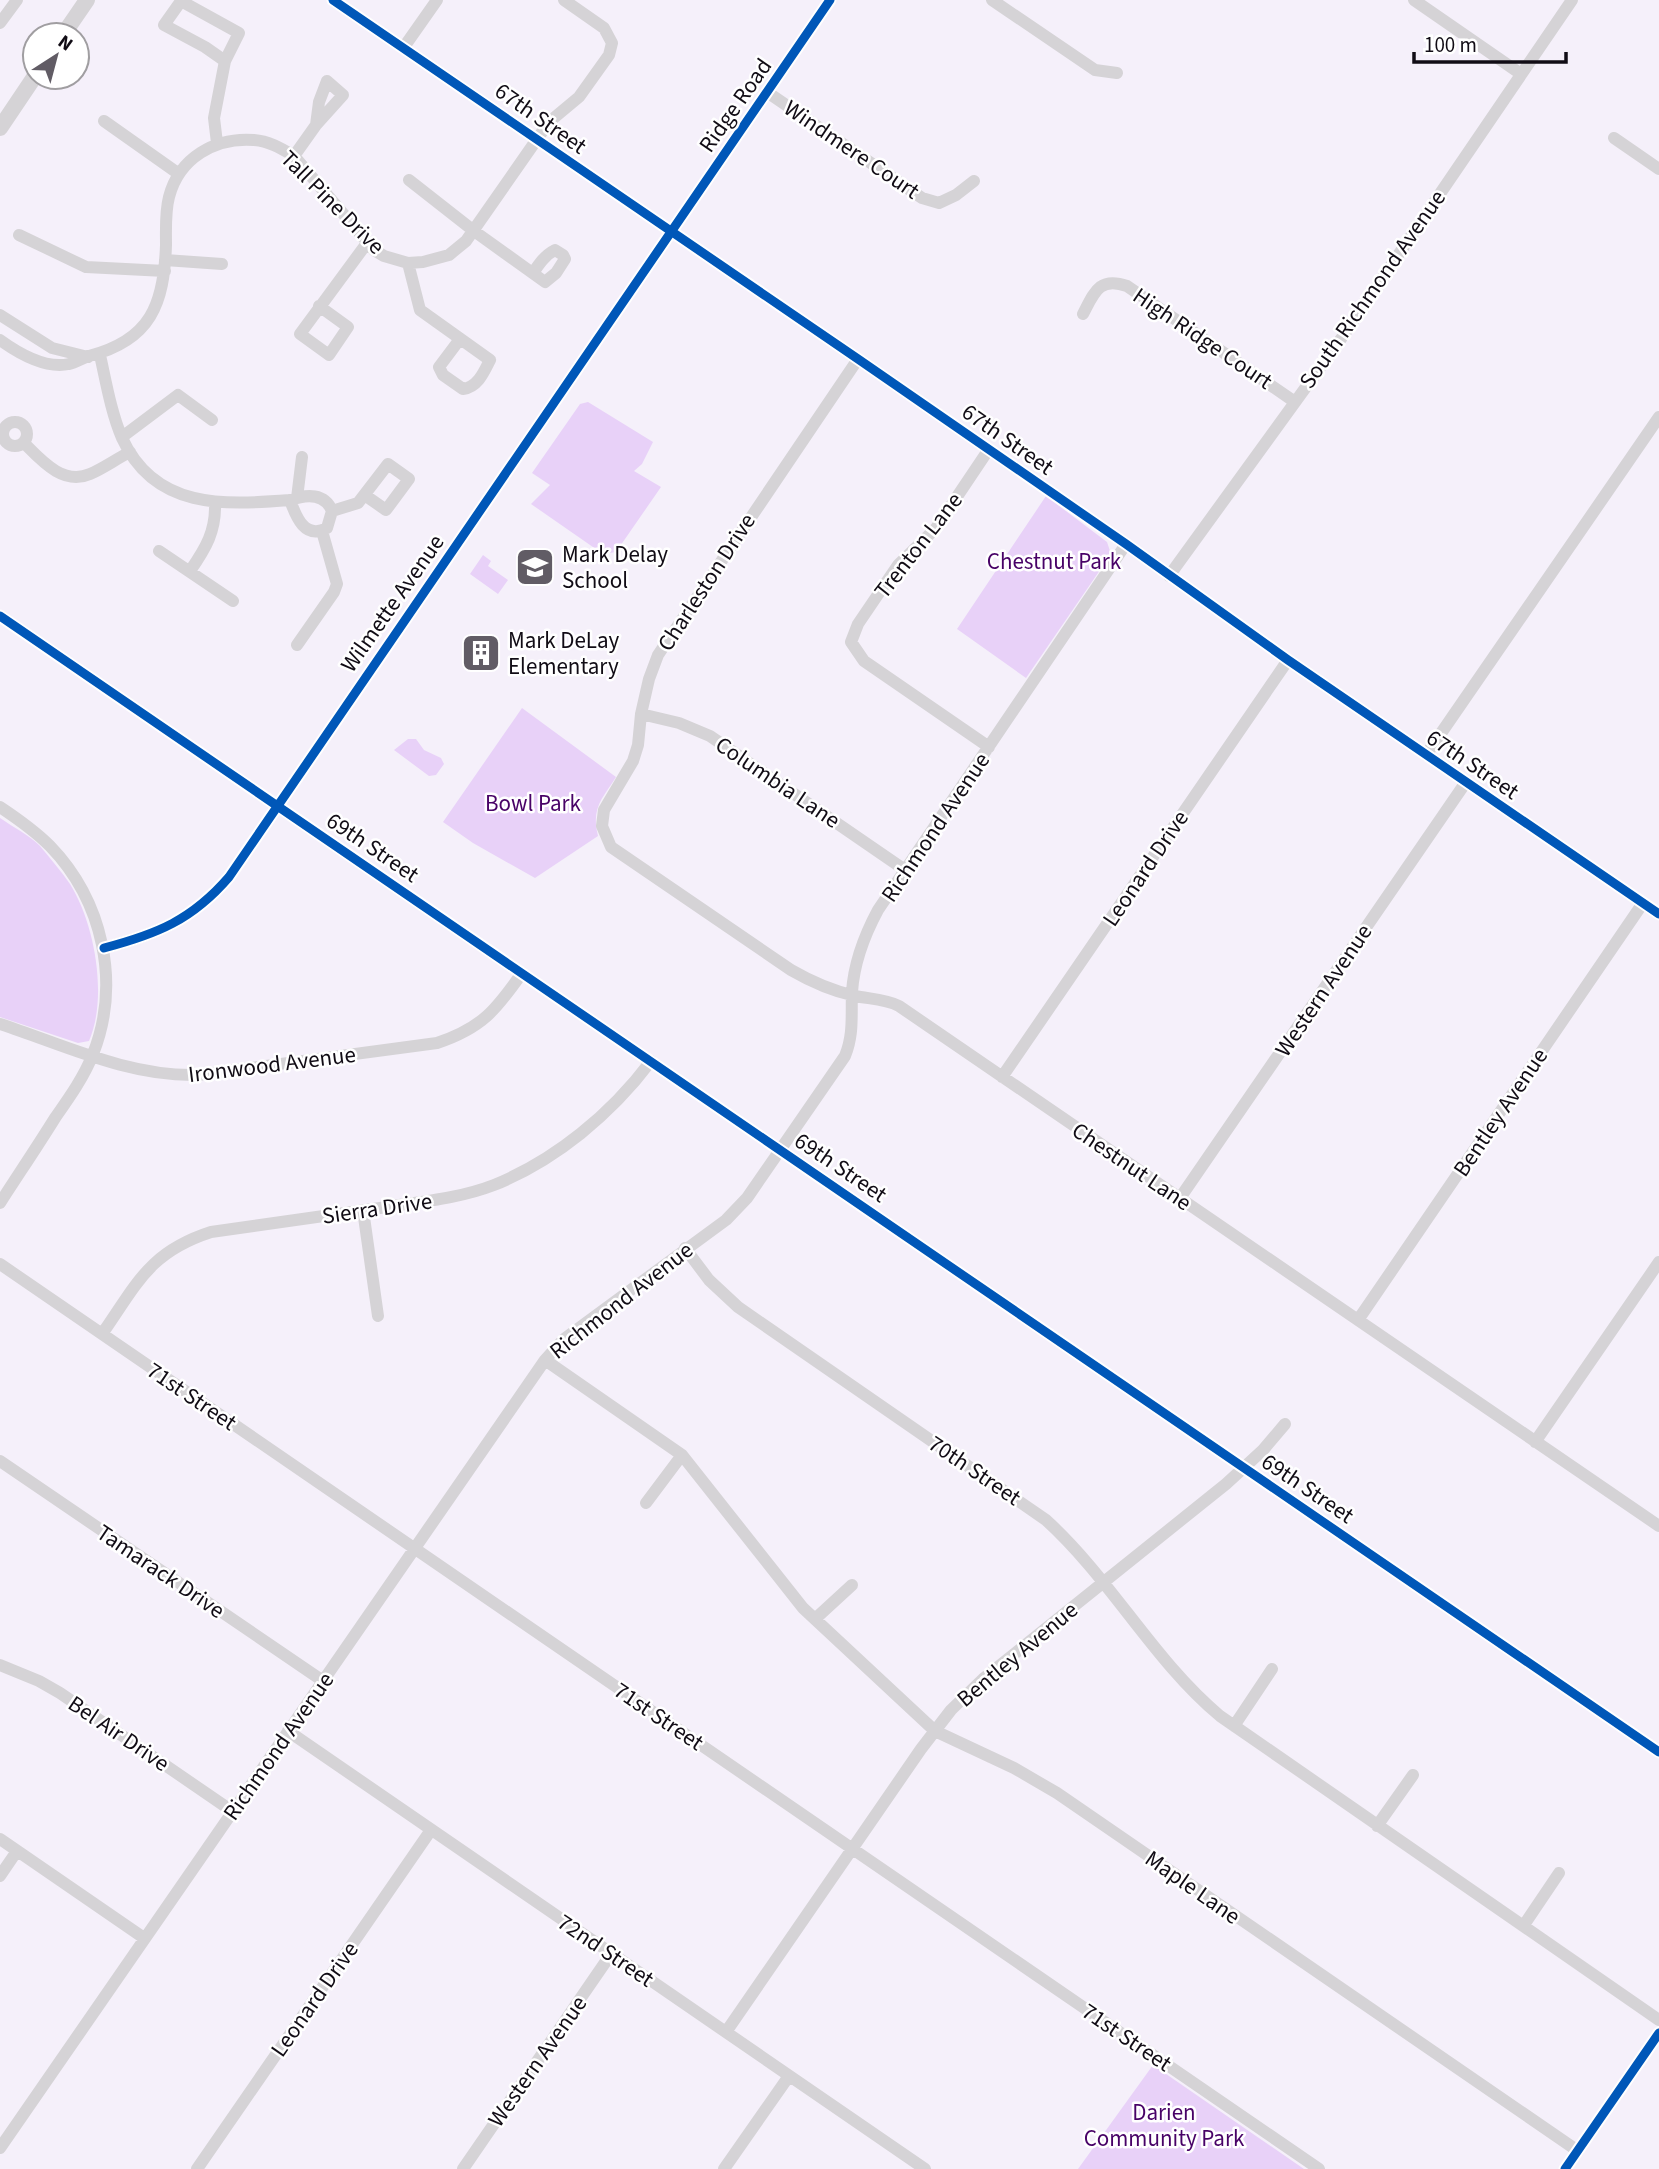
<svg xmlns="http://www.w3.org/2000/svg" width="1659" height="2169" font-family="'Source Sans 3',sans-serif">
	<style>
		.green { fill: #e8d1f8 }
		.lines { fill: none; stroke-linecap: round; stroke-linejoin: round }
		.minor { stroke: #d5d3d6; stroke-width: 12 }
		.major { stroke: #d5d3d6; stroke-width: 16 }
		.cycleway-casing { stroke: #fff; stroke-width: 13 }
		.cycleway { stroke: #0057b8; stroke-width: 9 }
		.labels { text-anchor: middle; stroke-width: 5; stroke-linejoin: round; paint-order: stroke }
		.street-label { font-size: 23px; fill: #110c15; stroke: #fff }
		.poi-label { font-size: 23px; fill: #110c15; stroke: #fff; text-anchor: start }
		.park-label { font-size: 23px; fill: #480267; stroke: #fff }
	</style>
	<rect width="100%" height="100%" fill="#f5f0fa"/>
	<!-- green -->
	<path class="green" d="M588 402 653 442 642 464 634 471 661 487 616 552 603 554 531 504 550 485 532 473 580 404Z
		M1046 496 1107 542 1111 554 1026 678 957 629Z
		M483 555 491 561 488 566 508 580 498 594 470 574Z
		M522 708 616 777C602 799 591 808 598 836L535 878 473 843 443 822Z
		M408 739H416L424 750 441 758 444 764 436 775 429 776 394 750Z
		M0 818C13 827 29 835 40 846 50 858 61 871 70 884 95 924 108 997 89 1041L78 1043 0 1017Z
		M1153 2065 1304 2169H1078Z"/>
	<g class="lines">
		<!-- minor -->
		<path class="minor" d="M333 0 858 359 1126 544 1288 660 1659 914
			M992 0 1095 70 1117 73
			M1414 0 1521 74
			M181 1 239 33 225 61 205 47 164 25Z
			M0 23 17 0
			M404 47 437 0
			M767 92 922 198 939 203 956 195 974 181
			M104 121 179 174
			M1614 138 1659 169
			M217 143 214 118 225 61
			M294 156 316 125 343 95 327 81 319 102 316 125
			M409 180 474 231 545 282 556 273 565 259 563 255 555 250C545 255 539 264 533 273
			M19 235 86 267 165 271
			M165 260 222 264
			M408 263 420 310 490 360C484 372 478 387 463 389L443 375 439 367 460 339
			M319 306 348 327 329 355 300 334 367 243
			M1083 314C1094 293 1099 276 1127 286L1295 402
			M0 315 52 348 88 357
			M0 340C18 353 46 369 69 364 76 363 82 358 89 356 151 340 164 304 166 245 166 229 165 212 169 197 179 158 215 137 254 140 269 141 282 149 294 156L374 250 384 256 408 263 423 262 449 255 466 241 549 122 579 97 609 55 612 43 604 28 564 0
			M100 355C106 382 111 412 122 438 155 510 224 505 290 500 296 517 305 540 327 528L332 511C325 493 307 494 290 500
			M858 359 658 655 649 679 641 714 638 745 633 761 604 810 602 826 611 847 791 970C810 981 833 991 855 996 870 999 886 999 899 1006L1659 1526
			M3 434a12 12 0 1 1 24 0a12 12 0 1 1-24 0Z
			M122 437 178 395 212 420
			M24 443C41 460 63 486 90 474 104 468 116 459 130 452
			M989 449 936 528 898 565 858 624 851 642 864 661 989 747
			M297 498 302 457
			M332 511 358 503 388 464 409 479 386 510 366 496
			M159 551 233 601
			M190 571C206 548 216 531 215 503
			M1169 576 1343 336 1572 0
			M0 616 1659 1752
			M297 645 334 592 337 584 322 531
			M641 714 679 723 710 736 905 870
			M1426 755 1659 417
			M0 807C18 819 35 831 50 846 103 901 121 983 93 1054 84 1077 69 1098 55 1118 37 1147 18 1175 0 1203
			M104 948C157 934 192 920 229 877L830 0
			M0 1024C64 1045 129 1077 198 1075L437 1043C482 1028 496 1010 522 973
			M1002 1077 1288 660
			M1180 1198 1466 782
			M363 1210 378 1316
			M685 1248 709 1280 738 1307 1046 1520C1111 1579 1153 1660 1220 1716L1659 2020
			M0 1264 1319 2169
			M1358 1320 1643 903
			M102 1334C137 1284 149 1252 211 1232 267 1224 323 1216 380 1208 418 1202 458 1199 494 1185 556 1160 611 1114 651 1061
			M545 1360 682 1455 803 1608 935 1731 1014 1768 1057 1793 1578 2151
			M1535 1442 1659 1262
			M0 1461 323 1681
			M646 1503 682 1455
			M815 1619 852 1585
			M0 1665 39 1681 60 1693 232 1811
			M1234 1726 1272 1669
			M288 1731 925 2169
			M1377 1826 1413 1775
			M0 1839 144 1938
			M0 1876 17 1851
			M1524 1925 1559 1873
			M726 2032 921 1749 951 1710 983 1679 1226 1484 1263 1450 1285 1424
			M0 2148 545 1360 564 1339 726 1220 747 1198 845 1056C854 1034 851 1015 852 992 854 962 864 936 878 910L1126 544
			M197 2169 431 1830
			M463 2169 611 1954
			M724 2169 789 2076
			M1565 2169 1659 2033"/>
		<!-- major -->
		<path class="major" d="M63 35 87 0
			M0 128 35 76"/>
		<!-- cycleway casing -->
		<g class="cycleway-casing">
			<path id="cycleway" d="M333 0 858 359 1126 544 1288 660 1659 914
				M0 616 1659 1752
				M104 948C157 934 192 920 229 877L830 0
				M1565 2169 1659 2033"/>
		</g>
		<!-- cycleway -->
		<use href="#cycleway" class="cycleway"/>
	</g>
	<!-- icons -->
	<defs>
		<g id="school-square" transform="scale(2.0125)"><rect x="-9" y="-9" width="18" height="18" rx="4" fill="#615c65" stroke="#fff"/><path d="M0-5L7-2L0 1L-7-2ZM-4 1L0 2.5L4 1V4Q0 6-4 4Z" fill="#fff"/></g>
		<g id="building-square" transform="scale(2.0125)"><rect x="-9" y="-9" width="18" height="18" rx="4" fill="#615c65" stroke="#fff"/><path d="M-4-6H4V6H1V3H-1V6H-4ZM-2.5-4.3h1.7v1.8h-1.7ZM.8-4.3h1.7v1.8H.8ZM-2.5-1h1.7V.8h-1.7ZM.8-1h1.7V.8H.8Z" fill="#fff"/></g>
	</defs>
	<g fill-rule="evenodd">
		<use href="#school-square" x="535" y="567"/>
		<use href="#building-square" x="481" y="653"/>
	</g>
	<g class="labels">
		<!-- street labels -->
		<g class="street-label">
			<text transform="translate(735 105) rotate(-55)" y="8">Ridge Road</text>
			<text transform="translate(541 118) rotate(35)" y="8">67th Street</text>
			<text transform="translate(852 149) rotate(34)" y="8">Windmere Court</text>
			<text transform="translate(333 202) rotate(45)" y="8">Tall Pine Drive</text>
			<text transform="translate(1372 289) rotate(-55)" y="8">South Richmond Avenue</text>
			<text transform="translate(1203 338) rotate(34)" y="8">High Ridge Court</text>
			<text transform="translate(1008 439) rotate(35)" y="8">67th Street</text>
			<text transform="translate(918 545) rotate(-52)" y="8">Trenton Lane</text>
			<text transform="translate(706 582) rotate(-57)" y="8">Charleston Drive</text>
			<text transform="translate(392 603) rotate(-55)" y="8">Wilmette Avenue</text>
			<text transform="translate(1473 764) rotate(34)" y="8">67th Street</text>
			<text transform="translate(778 782) rotate(34)" y="8">Columbia Lane</text>
			<text transform="translate(935 827) rotate(-56)" y="8">Richmond Avenue</text>
			<text transform="translate(373 847) rotate(34)" y="8">69th Street</text>
			<text transform="translate(1145 868) rotate(-56)" y="8">Leonard Drive</text>
			<text transform="translate(1323 990) rotate(-56)" y="8">Western Avenue</text>
			<text transform="translate(272 1064) rotate(-7)" y="8">Ironwood Avenue</text>
			<text transform="translate(1500 1112) rotate(-56)" y="8">Bentley Avenue</text>
			<text transform="translate(1132 1166) rotate(34)" y="8">Chestnut Lane</text>
			<text transform="translate(841 1167) rotate(34)" y="8">69th Street</text>
			<text transform="translate(377 1208) rotate(-8)" y="8">Sierra Drive</text>
			<text transform="translate(621 1300) rotate(-38)" y="8">Richmond Avenue</text>
			<text transform="translate(192 1396) rotate(34)" y="8">71st Street</text>
			<text transform="translate(975 1470) rotate(34)" y="8">70th Street</text>
			<text transform="translate(1308 1488) rotate(34)" y="8">69th Street</text>
			<text transform="translate(161 1571) rotate(34)" y="8">Tamarack Drive</text>
			<text transform="translate(1017 1654) rotate(-40)" y="8">Bentley Avenue</text>
			<text transform="translate(659 1716) rotate(34)" y="8">71st Street</text>
			<text transform="translate(119 1733) rotate(34)" y="8">Bel Air Drive</text>
			<text transform="translate(278 1746) rotate(-55)" y="8">Richmond Avenue</text>
			<text transform="translate(1193 1887) rotate(35)" y="8">Maple Lane</text>
			<text transform="translate(606 1950) rotate(34)" y="8">72nd Street</text>
			<text transform="translate(314 1999) rotate(-55)" y="8">Leonard Drive</text>
			<text transform="translate(1127 2037) rotate(34)" y="8">71st Street</text>
			<text transform="translate(537 2061) rotate(-55)" y="8">Western Avenue</text>
		</g>
		<!-- poi labels -->
		<g class="poi-label">
			<text x="562" y="562">Mark Delay<tspan x="562" dy="26">School</tspan></text>
			<text x="508" y="648">Mark DeLay<tspan x="508" dy="26">Elementary</tspan></text>
		</g>
		<!-- park labels -->
		<g class="park-label">
			<text x="1054" y="569">Chestnut Park</text>
			<text x="533" y="811">Bowl Park</text>
			<text x="1164" y="2120">Darien<tspan x="1164" dy="26">Community Park</tspan></text>
		</g>
	</g>
	<!-- north arrow -->
	<g transform="translate(56 56) rotate(36)"><circle r="33" fill="#ffffff" stroke="#a09ea1" stroke-width="2"/>
	<path d="M0-5L12 26L0 18L-12 26Z" fill="#615c65"/>
	<text y="-10" font-size="19" font-weight="bold" text-anchor="middle" fill="#110c15">N</text>
	</g>
	<!-- scale -->
	<path d="M1414 52v10h152v-10" fill="none" stroke="#110c15" stroke-width="3.5"/>
	<text x="1424" y="52" font-size="21" fill="#110c15" stroke="#ffffff" stroke-width="5" paint-order="stroke">100 m</text>
</svg>
